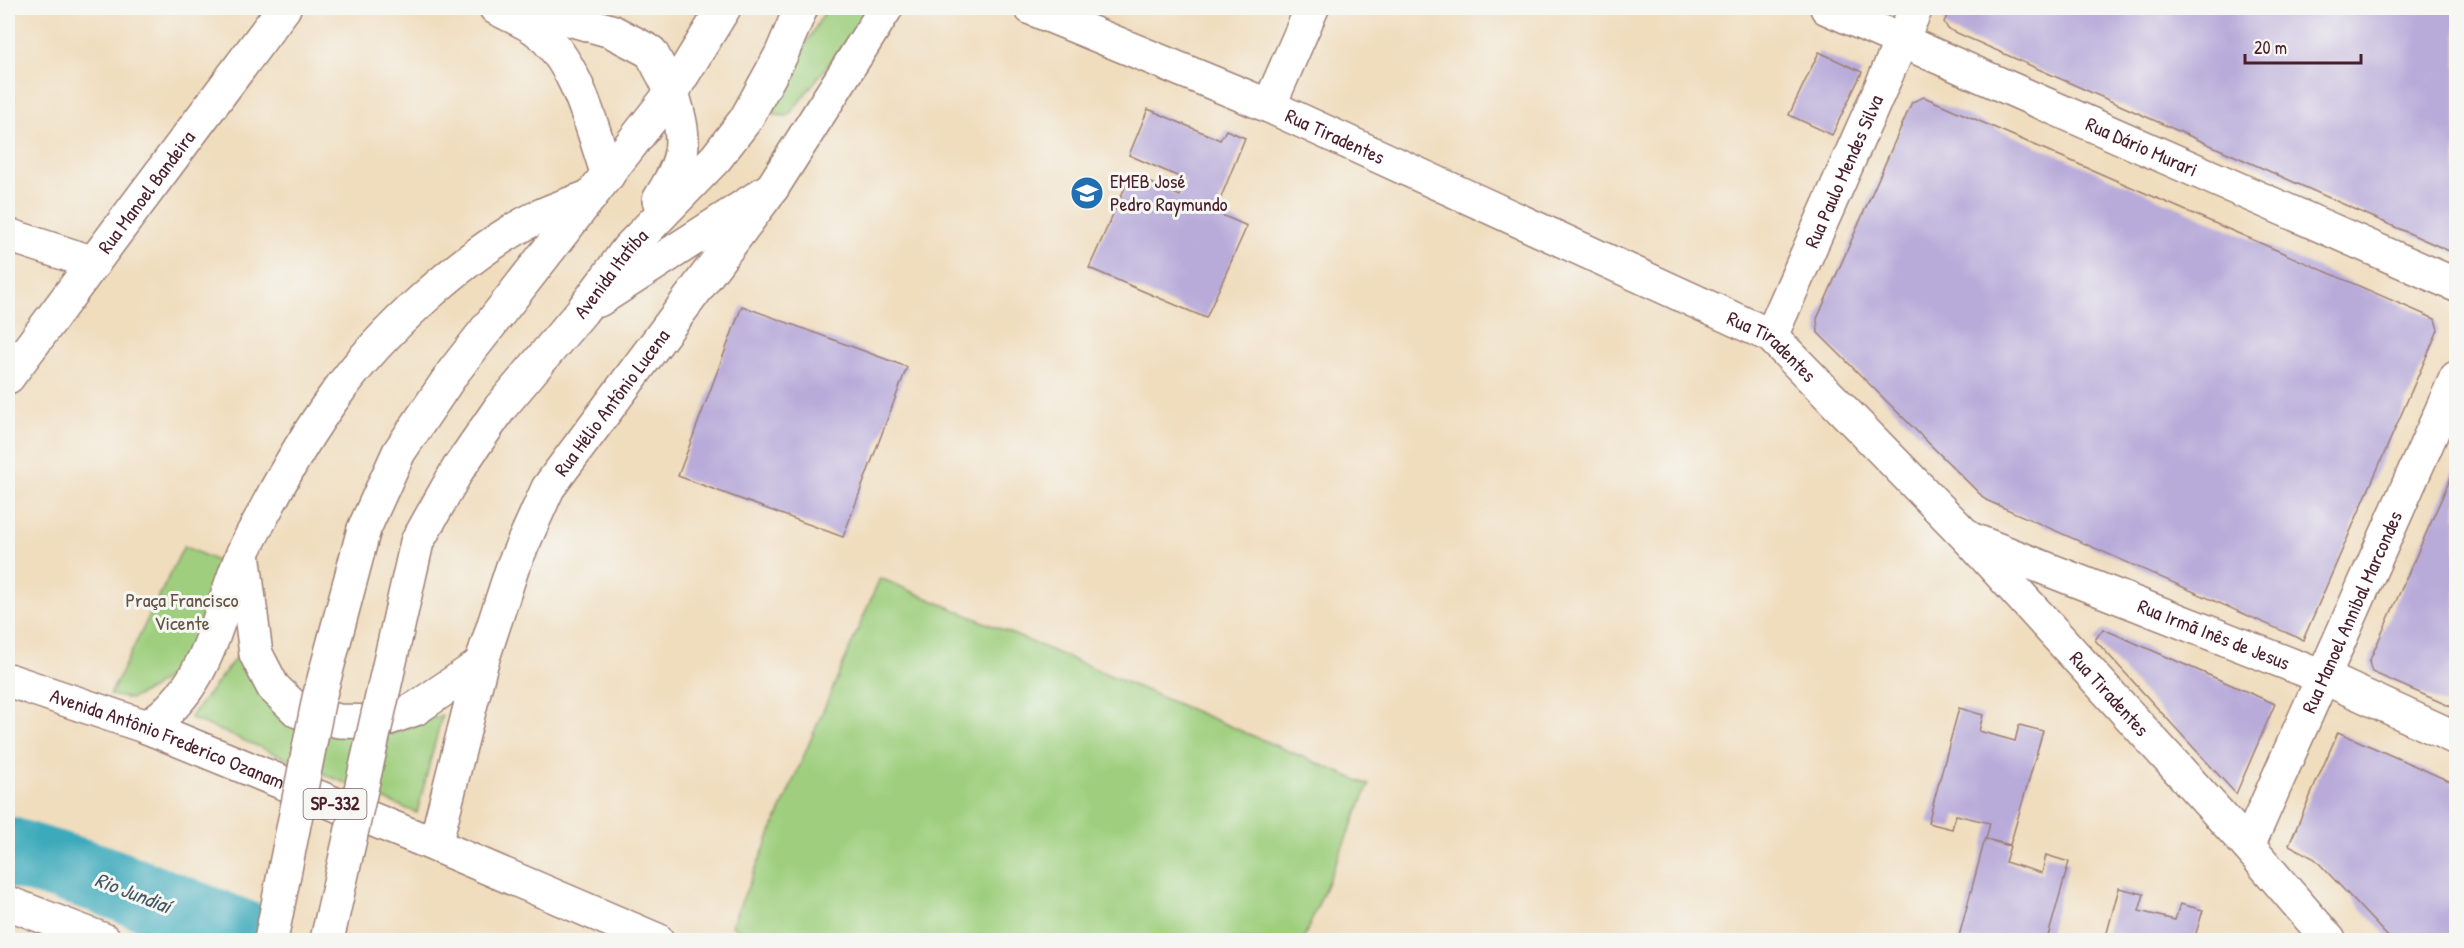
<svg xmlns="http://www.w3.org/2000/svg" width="2464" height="948" font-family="'Patrick Hand',sans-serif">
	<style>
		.green { fill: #9fcf7e; stroke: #747754; stroke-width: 1.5 }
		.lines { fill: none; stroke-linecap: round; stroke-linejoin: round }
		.river { stroke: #3caabb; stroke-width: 69 }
		.building { fill: #b8aad9 }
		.street-casing { stroke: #9d7e74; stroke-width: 36 }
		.secondary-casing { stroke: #9d7e74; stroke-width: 36 }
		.primary-casing { stroke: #9d7e74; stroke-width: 36 }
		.street { stroke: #fff; stroke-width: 33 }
		.secondary { stroke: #fff; stroke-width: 33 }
		.primary { stroke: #fff; stroke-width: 33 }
		.primary-bridge-casing { stroke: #9d7e74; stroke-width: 36; stroke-linecap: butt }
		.primary-bridge { stroke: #fff; stroke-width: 33 }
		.labels { text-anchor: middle; stroke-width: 6; stroke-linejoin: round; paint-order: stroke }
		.shield { fill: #f6f6f2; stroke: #7e6067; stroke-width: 1.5 }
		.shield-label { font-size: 18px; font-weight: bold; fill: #4a1f2b }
		.street-label { font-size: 20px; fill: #4a1f2b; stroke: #f6f6f2 }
		.poi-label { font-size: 20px; fill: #4a1f2b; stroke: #f6f6f2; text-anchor: start }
		.park-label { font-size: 20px; fill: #645444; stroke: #f6f6f2 }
		.water-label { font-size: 21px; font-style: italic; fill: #445765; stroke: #f6f6f2 }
	</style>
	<rect width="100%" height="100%" fill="#f6f6f2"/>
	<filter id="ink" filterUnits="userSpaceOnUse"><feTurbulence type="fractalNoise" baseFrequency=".0167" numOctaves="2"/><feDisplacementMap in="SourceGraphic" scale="12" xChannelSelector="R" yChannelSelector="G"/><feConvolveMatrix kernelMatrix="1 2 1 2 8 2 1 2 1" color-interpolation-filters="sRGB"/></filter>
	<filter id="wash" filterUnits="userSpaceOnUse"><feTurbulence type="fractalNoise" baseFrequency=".008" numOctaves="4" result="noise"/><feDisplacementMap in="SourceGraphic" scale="24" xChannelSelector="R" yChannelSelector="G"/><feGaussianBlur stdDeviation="1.35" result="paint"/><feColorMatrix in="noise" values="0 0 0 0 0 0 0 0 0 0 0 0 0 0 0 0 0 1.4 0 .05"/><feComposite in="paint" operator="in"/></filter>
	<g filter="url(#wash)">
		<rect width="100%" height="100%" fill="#f0ddbe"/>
		<!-- green -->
		<path class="green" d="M827 8 872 9 788 116 773 115 776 94Z
			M184 546 232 568 191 653 180 667 151 689 131 699 110 695Z
			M880 578 1369 785 1303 940H767L731 926Z
			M237 656 270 695 392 734 442 715 417 813 190 718Z"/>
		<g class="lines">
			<!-- river -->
			<path class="river" d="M8 851 98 878 257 940"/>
		</g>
		<g id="blocks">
			<!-- building -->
			<path class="building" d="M1951 8H2456V254L1948 29 1944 22Z
				M1819 52 1862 72 1832 135 1789 115Z
				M1924 97 2435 319 2438 330 2303 640 1986 500 1818 333 1817 319 1912 102Z
				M1148 109 1220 140 1226 130 1245 138 1215 212 1247 226 1206 318 1089 268 1131 174 1180 196 1186 180 1129 155Z
				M742 306 907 367 843 537 678 476Z
				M2456 466V709L2372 672 2369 662Z
				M2103 629 2275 704 2236 794 2095 640Z
				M1959 708 1983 715 1979 731 2015 741 2019 725 2043 731 2010 845 1986 839 1990 823 1956 815 1952 829 1928 823Z
				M2338 732 2456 784V940H2391L2315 859 2289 845Z
				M1985 839 2010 846 2005 862 2042 873 2046 855 2069 862 2047 940H1958Z
				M2119 888 2144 894 2139 911 2175 920 2180 904 2203 910 2194 940H2105Z"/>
		</g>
	</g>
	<g filter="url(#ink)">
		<use href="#blocks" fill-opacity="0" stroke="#9d7e74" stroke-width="1.5"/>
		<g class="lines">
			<!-- street casing -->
			<g class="street-casing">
				<g id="street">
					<path d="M496 8C509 15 525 21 537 30 578 64 591 126 608 175"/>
					<path d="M530 8 611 31 651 52 672 92"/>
					<path id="s1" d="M1827 8 2456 285"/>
					<path d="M1269 106 1312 8"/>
					<path d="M8 235 94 263"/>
					<path id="s2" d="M8 377 284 8"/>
					<path id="s3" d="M1968 538 2325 678 2456 738"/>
					<path id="s4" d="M2248 846 2456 378"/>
				</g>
			</g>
			<!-- secondary casing -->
			<g class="secondary-casing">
				<g id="secondary">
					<path id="s5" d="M1031 8 1269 106 1771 336 1968 538 2248 846 2329 940"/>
					<path id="s6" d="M1771 336 1916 8"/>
					<path d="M243 553 256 654 273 687 298 711 339 721 378 722 415 709 481 664"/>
					<path id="s7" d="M435 845 481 664 513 566 548 488 772 188 886 8"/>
				</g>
			</g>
			<!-- primary casing -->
			<g class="primary-casing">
				<g id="primary">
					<path d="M659 200C687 156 687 142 672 92"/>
					<path d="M599 300 772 188"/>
					<path d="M364 529 399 452 454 371 672 92 724 8"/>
					<path id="s8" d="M417 542 458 469 500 408 582 311 628 249 716 158 746 119 781 55 801 8"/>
					<path id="s9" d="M8 680 147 727 435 845 657 940"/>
					<path d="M147 727C211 685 215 618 243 553 250 537 260 521 268 505 288 467 309 431 334 397 379 333 470 249 540 216 557 208 574 203 591 196"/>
					<path d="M8 903 104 940"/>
				</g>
			</g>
			<!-- street -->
			<use href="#street" class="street"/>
			<!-- secondary -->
			<use href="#secondary" class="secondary"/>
			<!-- primary -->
			<use href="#primary" class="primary"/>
			<!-- primary-bridge casing -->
			<g class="primary-bridge-casing">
				<path id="primary-bridge" d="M271 940 319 698 364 529
					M327 940 417 542"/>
			</g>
			<!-- primary-bridge -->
			<use href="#primary-bridge" class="primary-bridge"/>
		</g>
	</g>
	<!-- icons -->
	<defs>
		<g id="school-disc" transform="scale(1.725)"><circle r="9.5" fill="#1f6fb2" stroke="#f6f6f2"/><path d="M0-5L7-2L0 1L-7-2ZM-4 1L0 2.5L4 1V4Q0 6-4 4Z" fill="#fff"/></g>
	</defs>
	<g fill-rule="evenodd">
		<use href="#school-disc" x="1087" y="193"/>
	</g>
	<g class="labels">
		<!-- shield labels -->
		<rect class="shield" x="303.5" y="789" width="63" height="30" rx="4.5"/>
		<g class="shield-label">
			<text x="335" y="810">SP-332</text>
		</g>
		<!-- street labels -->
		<g class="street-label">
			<text dy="7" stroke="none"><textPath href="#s5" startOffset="330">Rua Tiradentes</textPath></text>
			<text dy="7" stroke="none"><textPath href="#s1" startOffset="344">Rua Dário Murari</textPath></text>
			<text dy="7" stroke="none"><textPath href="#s6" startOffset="180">Rua Paulo Mendes Silva</textPath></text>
			<text dy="7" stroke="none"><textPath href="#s2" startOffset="231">Rua Manoel Bandeira</textPath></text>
			<text dy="7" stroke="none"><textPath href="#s8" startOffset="332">Avenida Itatiba</textPath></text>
			<text dy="7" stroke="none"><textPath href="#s5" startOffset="816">Rua Tiradentes</textPath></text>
			<text dy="7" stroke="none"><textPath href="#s7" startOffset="482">Rua Hélio Antônio Lucena</textPath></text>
			<text dy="7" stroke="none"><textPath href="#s4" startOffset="256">Rua Manoel Annibal Marcondes</textPath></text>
			<text dy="7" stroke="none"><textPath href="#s3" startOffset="264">Rua Irmã Inês de Jesus</textPath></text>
			<text dy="7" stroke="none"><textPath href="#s5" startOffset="1302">Rua Tiradentes</textPath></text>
			<text dy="7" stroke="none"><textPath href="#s9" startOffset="170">Avenida Antônio Frederico Ozanam</textPath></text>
		</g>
		<!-- poi labels -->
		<g class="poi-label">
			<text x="1110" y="188">EMEB José<tspan x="1110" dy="23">Pedro Raymundo</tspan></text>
		</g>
		<!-- park labels -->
		<g class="park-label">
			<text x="182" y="607">Praça Francisco<tspan x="182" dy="23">Vicente</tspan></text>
		</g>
		<!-- water labels -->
		<g class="water-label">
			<text transform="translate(133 893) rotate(21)" y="7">Rio Jundiaí</text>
		</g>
	</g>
	<!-- margin -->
	<rect width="2464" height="948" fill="none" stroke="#f6f6f2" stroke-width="30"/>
	<!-- scale -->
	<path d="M2245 54v9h116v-9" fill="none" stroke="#4a1f2b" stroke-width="3"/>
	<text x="2254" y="54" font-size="18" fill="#4a1f2b" stroke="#f6f6f2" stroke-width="4.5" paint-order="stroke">20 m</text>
</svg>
